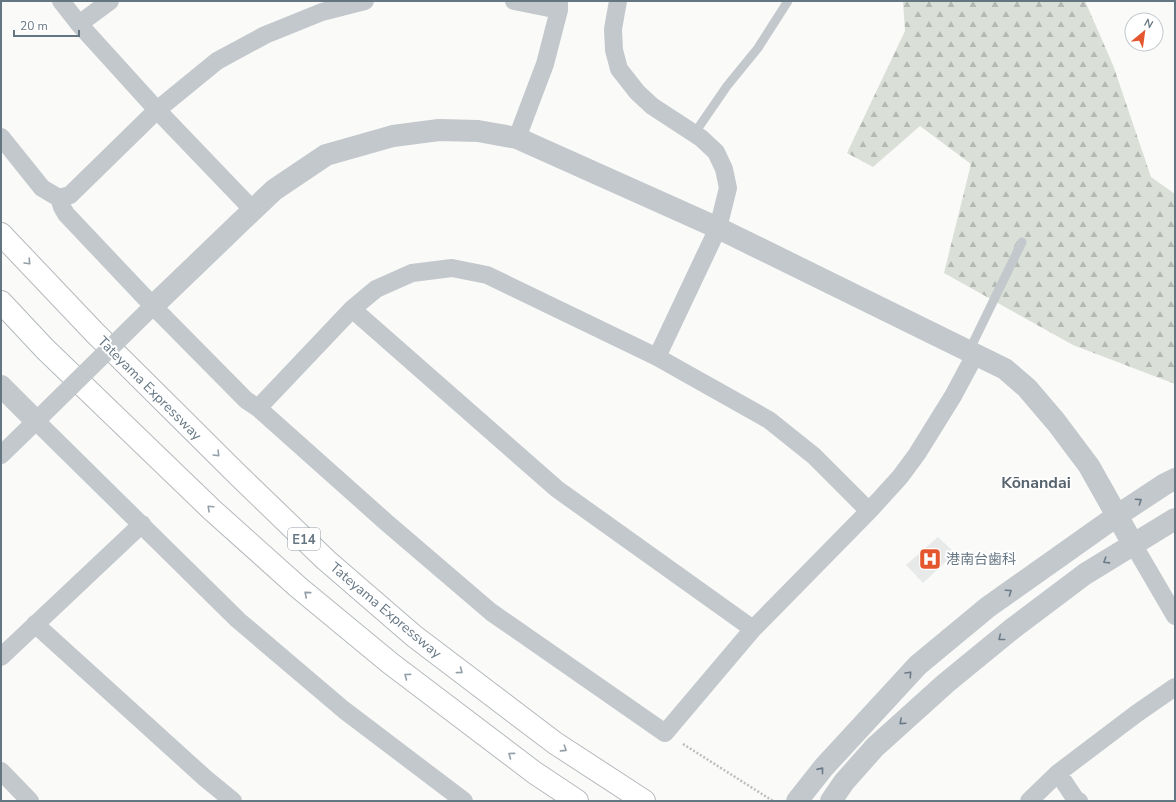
<svg xmlns="http://www.w3.org/2000/svg" width="1176" height="802" font-family="'Nunito Sans','Noto Sans JP',sans-serif">
	<style>
		.built { fill: #e8e9e9 }
		.forest { fill: url(#forest-firs) }
		.lines { fill: none; stroke-linecap: round; stroke-linejoin: round }
		.motorway-casing { stroke: #b4b9bd; stroke-width: 24 }
		.path { stroke: #bbbfc2; stroke-width: 2.5; stroke-dasharray: 2 2; stroke-linecap: butt }
		.service { stroke: #c3c8cc; stroke-width: 9 }
		.minor { stroke: #c3c8cc; stroke-width: 18 }
		.tertiary { stroke: #c3c8cc; stroke-width: 22 }
		.motorway { stroke: #fff; stroke-width: 22 }
		.minor-bridge { stroke: #c3c8cc; stroke-width: 18 }
		.oneway { stroke: #939fa8 }
		.oneway2 { stroke: #6a7a87 }
		.labels { text-anchor: middle; stroke-width: 4; stroke-linejoin: round; paint-order: stroke }
		.shield { fill: #fff; stroke: #939fa8; stroke-width: 1 }
		.shield-label { font-size: 13px; font-weight: bold; fill: #657683 }
		.street-label { font-size: 14px; fill: #657683; stroke: #fff }
		.poi-label { font-size: 14px; fill: #657683; stroke: #fff; text-anchor: start }
		.quarter-label { font-size: 16px; font-weight: bold; fill: #57646e; stroke: #fff }
	</style>
	<defs>
		<pattern id="forest-firs" width="22" height="20" patternUnits="userSpaceOnUse"><rect width="22" height="20" fill="#dadfd7"/><path d="M5 1l3.5 6h-7zM16 11l3.5 6h-7z" fill="#b4b9b4"/></pattern>
	</defs>
	<rect width="100%" height="100%" fill="#fafaf8"/>
	<!-- built -->
	<path class="built" d="M938 537 955 553 923 583 906 565Z"/>
	<!-- forest -->
	<path class="forest" d="M903 1H1085L1113 65 1151 177 1175 194V384L1073 345 944 273 971 164 920 126 873 167 847 153 905 31Z"/>
	<g class="lines">
		<!-- motorway casing -->
		<g class="motorway-casing">
			<path id="motorway" d="M1 234 95 333 239 476 326 560 414 636 555 743 644 801
				M1 302 45 349 211 509 298 587 390 663 535 773 577 801"/>
		</g>
		<!-- path -->
		<path class="path" d="M683 744 773 801"/>
		<!-- service -->
		<path class="service" d="M694 134 727 86 758 48 788 1
			M969 351 1022 242"/>
		<!-- minor -->
		<path class="minor" d="M61 1 79 24 157 110 253 210
			M514 1 559 10
			M618 1 613 29 614 50 619 69 637 92 652 106 701 138 716 152 724 169 728 188 718 228 657 357
			M79 24 110 1
			M1 137 42 188 59 198 70 195 157 110 217 61 265 35 322 12 365 1
			M517 138 545 64 559 10V1
			M59 198 62 207 66 214 153 306 246 400 258 408 387 523 491 612 665 733 753 629 869 511 900 477 917 454 953 396 975 355
			M352 309 557 489 753 629
			M258 408 352 309 376 289 412 273 452 268 487 275 657 357 769 420 814 456 869 511
			M1 455 36 421 238 620 344 710 464 801
			M1133 544 1175 616
			M35 624 205 778 233 801
			M1 657 142 524
			M1 771 30 801
			M1058 773 1076 800 1079 801
			M1029 801 1058 773 1136 714 1175 687"/>
		<!-- tertiary -->
		<path class="tertiary" d="M153 306 253 210 274 190 326 155 393 136 439 130 478 131 517 138 718 228 1005 369 1027 388 1056 422 1089 466 1133 544
			M1 386 36 421
			M797 801 824 767 918 665 988 607 1118 515 1165 484 1175 479
			M831 801 844 782 875 747 946 683 1012 629 1085 574 1175 519"/>
		<!-- motorway -->
		<use href="#motorway" class="motorway"/>
		<!-- minor-bridge -->
		<path class="minor-bridge" d="M36 421 153 306"/>
	</g>
	<!-- one-way arrows -->
	<defs><path id="oneway-chevron" d="M-2-3.5L2.5 0L-2 3.5" fill="none" stroke-width="1.6" stroke-linecap="round" stroke-linejoin="round"/></defs>
	<g class="oneway">
		<use href="#oneway-chevron" transform="translate(28 262) rotate(47)"/>
		<use href="#oneway-chevron" transform="translate(217 454) rotate(45)"/>
		<use href="#oneway-chevron" transform="translate(210 508) rotate(-137)"/>
		<use href="#oneway-chevron" transform="translate(307 594) rotate(-140)"/>
		<use href="#oneway-chevron" transform="translate(460 671) rotate(37)"/>
		<use href="#oneway-chevron" transform="translate(407 676) rotate(-143)"/>
		<use href="#oneway-chevron" transform="translate(564 749) rotate(33)"/>
		<use href="#oneway-chevron" transform="translate(511 755) rotate(-143)"/>
	</g>
	<g class="oneway2">
		<use href="#oneway-chevron" transform="translate(1139 501) rotate(-34)"/>
		<use href="#oneway-chevron" transform="translate(1106 561) rotate(148)"/>
		<use href="#oneway-chevron" transform="translate(1009 592) rotate(-35)"/>
		<use href="#oneway-chevron" transform="translate(1001 638) rotate(141)"/>
		<use href="#oneway-chevron" transform="translate(909 674) rotate(-47)"/>
		<use href="#oneway-chevron" transform="translate(902 722) rotate(138)"/>
		<use href="#oneway-chevron" transform="translate(821 770) rotate(-51)"/>
	</g>
	<!-- icons -->
	<defs>
		<g id="hospital-square" transform="scale(1.15)"><rect x="-9" y="-9" width="18" height="18" rx="4" fill="#e4572e" stroke="#fff"/><path d="M-5-5h3v3.5h4V-5h3V5h-3V1.5h-4V5h-3Z" fill="#fff"/></g>
	</defs>
	<g fill-rule="evenodd">
		<use href="#hospital-square" x="930" y="559"/>
	</g>
	<g class="labels">
		<!-- shield labels -->
		<rect class="shield" x="288" y="528" width="32" height="22" rx="3"/>
		<g class="shield-label">
			<text x="304" y="544">E14</text>
		</g>
		<!-- street labels -->
		<g class="street-label">
			<text transform="translate(150 388) rotate(45)" y="5">Tateyama Expressway</text>
			<text transform="translate(386 610) rotate(40)" y="5">Tateyama Expressway</text>
		</g>
		<!-- poi labels -->
		<g class="poi-label">
			<text x="946" y="564">港南台歯科</text>
		</g>
		<!-- quarter labels -->
		<g class="quarter-label">
			<text x="1036" y="488">Kōnandai</text>
		</g>
	</g>
	<!-- border -->
	<rect width="1176" height="802" fill="none" stroke="#657683" stroke-width="4"/>
	<!-- north arrow -->
	<g transform="translate(1144 32) rotate(29)"><circle r="19" fill="#ffffff" stroke="#c1c8cd"/>
	<path d="M0-3L7 15L0 10L-7 15Z" fill="#e4572e"/>
	<text y="-6" font-size="11" font-weight="bold" text-anchor="middle" fill="#657683">N</text>
	</g>
	<!-- scale -->
	<path d="M14 30v6h65v-6" fill="none" stroke="#657683" stroke-width="2"/>
	<text x="20" y="30" font-size="12" fill="#657683" stroke="#ffffff" stroke-width="3" paint-order="stroke">20 m</text>
</svg>
